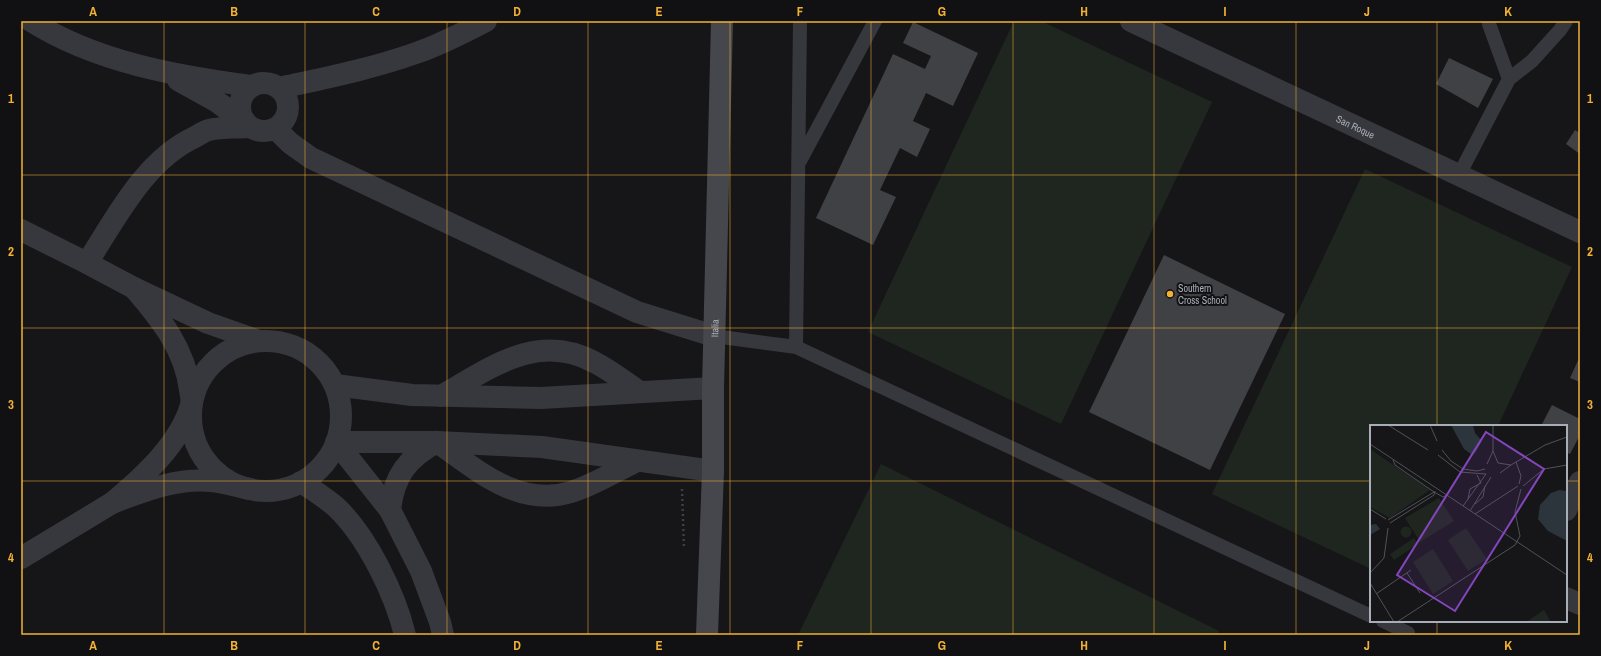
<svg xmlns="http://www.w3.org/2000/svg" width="1601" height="656" font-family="'Archivo Narrow',sans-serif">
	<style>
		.green { fill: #1e261f }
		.building { fill: #404145 }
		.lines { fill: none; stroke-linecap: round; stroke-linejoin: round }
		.path { stroke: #3d3f44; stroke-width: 2.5; stroke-dasharray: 2 3; stroke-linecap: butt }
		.lane { stroke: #37383d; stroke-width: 14 }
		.street { stroke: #37383d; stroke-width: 22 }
		.secondary { stroke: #45474d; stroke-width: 22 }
		.grid { fill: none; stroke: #f2b134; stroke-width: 1; stroke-opacity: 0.55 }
		.poi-dot { fill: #f2b134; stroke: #111113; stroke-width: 1.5 }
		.labels { text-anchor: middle; stroke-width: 4; stroke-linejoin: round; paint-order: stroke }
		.street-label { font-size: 10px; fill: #a8adb8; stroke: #111113 }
		.poi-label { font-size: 10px; fill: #a8adb8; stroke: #111113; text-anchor: start }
		.inset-road { fill: none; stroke: #505258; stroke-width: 1 }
		.view { fill: #8446be; fill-opacity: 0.15; stroke: #8446be; stroke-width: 2 }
		.inset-edge { fill: none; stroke: #a8adb8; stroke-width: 2 }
		.neatline { fill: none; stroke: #f2b134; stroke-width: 1.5 }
		.grid-label { font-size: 13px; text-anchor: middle; font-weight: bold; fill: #f2b134 }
	</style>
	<rect width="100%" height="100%" fill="#161618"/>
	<!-- green -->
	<path class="green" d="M1014 21H1041L1212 102 1061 424 868 332Z
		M1365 169 1572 267 1498 426H1371V569L1212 494Z
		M881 464 1219 631 1217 635H798Z"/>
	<!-- building -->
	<path class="building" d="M913 22 978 53 953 106 926 93 913 121 930 129 917 157 900 148 880 190 896 197 873 245 816 218 893 54 925 69 931 56 903 43Z
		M1449 58 1493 79 1478 108 1436 84Z
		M1575 130 1580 133V154L1566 144Z
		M1164 255 1285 314 1210 470 1089 412Z
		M1580 356V382L1570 378Z
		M1552 405 1580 419V435L1570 454 1566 452V426H1541Z"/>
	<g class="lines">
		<!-- path -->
		<path class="path" d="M682 489 684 548"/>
		<!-- lane -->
		<path class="lane" d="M1489 21V24L1509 79
			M800 161 875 21
			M1459 175 1509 79 1532 61 1560 30 1566 21
			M714 336 796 347 1371 616
			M796 347 800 21
			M1383 621 1408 633"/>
		<!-- street -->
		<g class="street">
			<path d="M31 21C96 62 176 76 251 86"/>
			<path id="s1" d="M1131 21 1580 232"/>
			<path d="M178 80 216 101 242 120"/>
			<circle cx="264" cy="107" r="24"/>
			<path d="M279 88C325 78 371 69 416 53 440 45 463 33 486 21"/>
			<path d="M276 129 290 143 311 158 637 312 714 336"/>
			<path d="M21 230 87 263 134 288"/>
			<path d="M87 263C116 218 145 160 195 137 199 135 204 131 209 130 221 127 236 128 248 127"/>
			<circle cx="266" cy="416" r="75"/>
			<path d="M335 385 412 395 541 398 713 388"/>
			<path d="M441 396C489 369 537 331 594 362 610 370 625 382 640 392"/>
			<path d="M301 482C313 490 326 498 336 507 367 536 395 594 405 635"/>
			<path d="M250 489C237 486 223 482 210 481 176 478 144 491 112 503 142 478 180 444 191 405 192 401 191 395 190 390 185 349 160 318 134 288L208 323 259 341"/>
			<path d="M390 510C394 476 407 458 437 442 477 470 519 508 571 492 594 485 616 471 637 461"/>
			<path d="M1566 510 1580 482"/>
			<path d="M21 558 112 503"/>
			<path d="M1566 598 1580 604"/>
			<path d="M443 635 440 622 421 571 390 510 336 442H437L542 447 713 471"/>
		</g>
		<!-- secondary -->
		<path class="secondary" id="s2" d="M707 635 713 471V388L722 21"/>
	</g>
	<!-- grid -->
	<path class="grid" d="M164 21V635M305 21V635M447 21V635M588 21V635M730 21V635M871 21V635M1013 21V635M1154 21V635M1296 21V635M1437 21V426M21 175H1580M21 328H1580M21 481H1371M1566 481H1580M1437 621V635"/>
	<!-- markers -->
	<circle class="poi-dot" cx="1170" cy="294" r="4"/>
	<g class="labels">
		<!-- street labels -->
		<g class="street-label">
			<text dy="4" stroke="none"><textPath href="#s1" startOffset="248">San Roque</textPath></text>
			<text dy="4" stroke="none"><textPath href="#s2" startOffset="307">Italia</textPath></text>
		</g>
		<!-- poi labels -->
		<g class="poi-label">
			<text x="1178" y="292">Southern<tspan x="1178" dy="12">Cross School</tspan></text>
		</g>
	</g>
	<!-- overview -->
	<g transform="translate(1370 425)">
		<rect width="197" height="197" fill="#161618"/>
		<path d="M0 24 60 65 20 93 0 82ZM69 73 84 96 50 117 35 93ZM30.5 107a5.5 5.5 0 1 1 11 0a5.5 5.5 0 1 1-11 0ZM96 103 117 134 98 146 78 115ZM44 113 48 119 24 135 20 129ZM63 124 83 156 63 169 43 137ZM174 185 181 197H156Z" fill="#1e261f"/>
		<path d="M81 0H103L105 8 112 16 105 28 101 29 94 24ZM189 65 197 66V116L178 106 168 94 170 80 181 68ZM6 99 10 104 0 110V100Z" fill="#2c353c"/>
		<path class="inset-road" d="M18 0 58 25M60 0 67 16M123 0V26M0 19 197 150M72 25 81 36 93 44 107 46 115 44M68 30 90 47 116 49 93 81M23 35 25 40 64 67 73 72 77 70M146 37 151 51 149 59M117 39 123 26 128 38 141 40 130 48M141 40 175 20 197 12M153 61 174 44 197 40M98 74 100 64 111 58 107 50M105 79 113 72 115 61M0 84 16 94M100 86 121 52M105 89 148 61M18 95 64 67M20 98 64 70 65 66M0 148 14 133 18 103M37 148 50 168M0 158 24 197M6 169 41 145M27 197 145 120 150 111 145 87 151 64"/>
		<path class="view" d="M116 7 174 44 85 186 27 150Z"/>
		<rect width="197" height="197" class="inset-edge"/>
	</g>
	<!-- border -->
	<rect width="1601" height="656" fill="none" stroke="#111113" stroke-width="44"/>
	<rect x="22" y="22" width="1557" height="612" class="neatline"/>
	<g class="grid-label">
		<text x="93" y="16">A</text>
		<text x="234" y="16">B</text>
		<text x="376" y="16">C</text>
		<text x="517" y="16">D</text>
		<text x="659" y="16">E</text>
		<text x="800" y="16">F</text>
		<text x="942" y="16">G</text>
		<text x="1084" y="16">H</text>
		<text x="1225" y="16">I</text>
		<text x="1367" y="16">J</text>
		<text x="1508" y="16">K</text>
		<text x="11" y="103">1</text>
		<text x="1590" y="103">1</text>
		<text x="11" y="256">2</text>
		<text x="1590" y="256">2</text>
		<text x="11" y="409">3</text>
		<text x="1590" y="409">3</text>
		<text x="11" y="562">4</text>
		<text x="1590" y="562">4</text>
		<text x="93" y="650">A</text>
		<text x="234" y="650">B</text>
		<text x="376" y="650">C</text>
		<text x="517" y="650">D</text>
		<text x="659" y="650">E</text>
		<text x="800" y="650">F</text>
		<text x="942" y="650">G</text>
		<text x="1084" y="650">H</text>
		<text x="1225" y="650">I</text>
		<text x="1367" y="650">J</text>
		<text x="1508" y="650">K</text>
	</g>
</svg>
